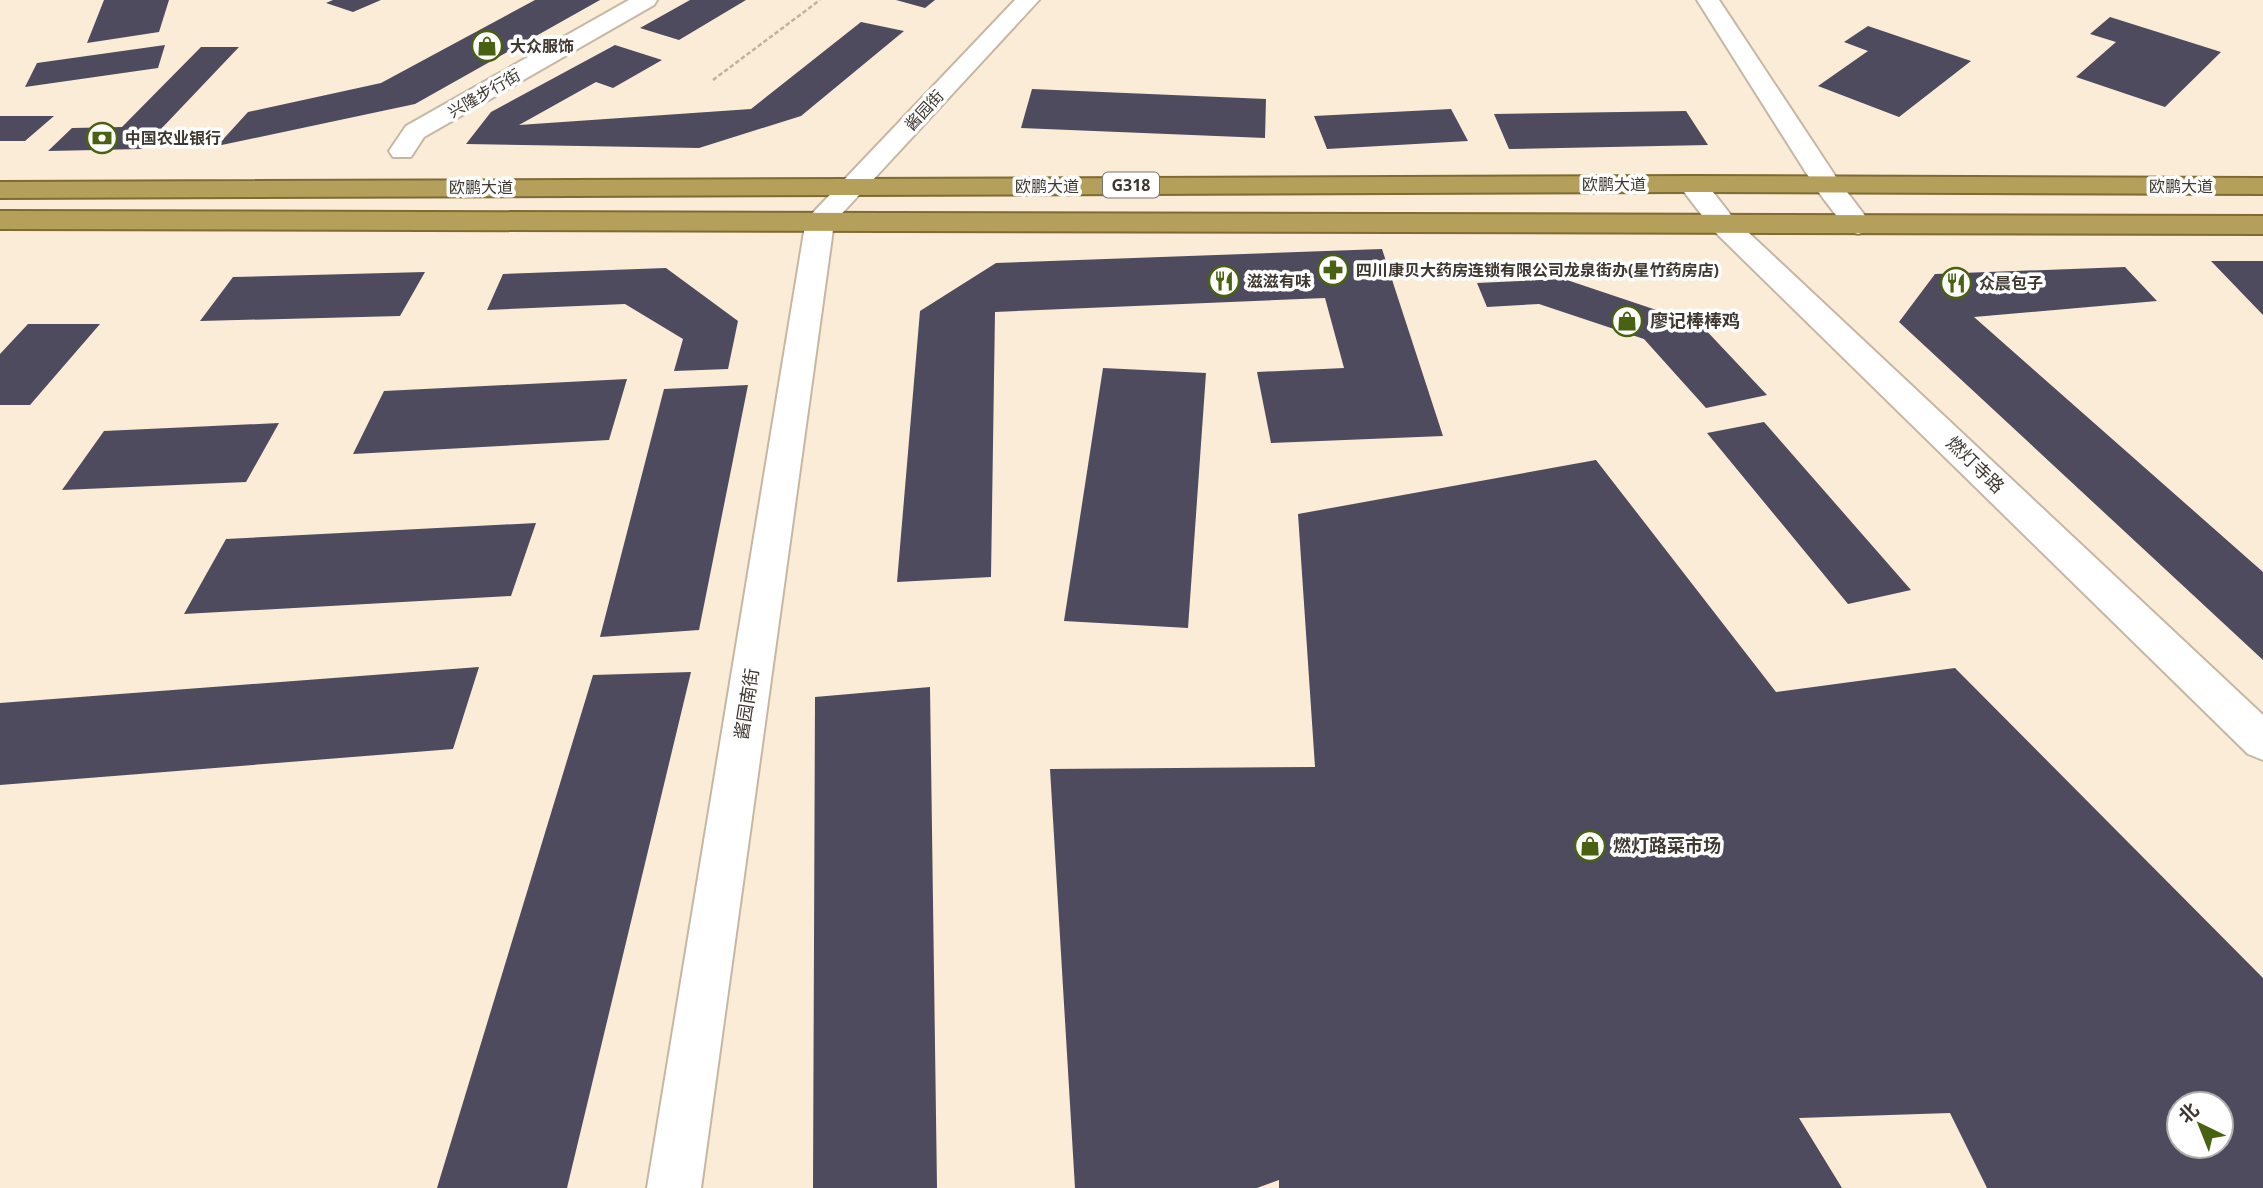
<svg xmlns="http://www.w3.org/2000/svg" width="2263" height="1188" font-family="'Open Sans','Noto Sans SC',sans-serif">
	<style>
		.building { fill: #4d4b5d; fill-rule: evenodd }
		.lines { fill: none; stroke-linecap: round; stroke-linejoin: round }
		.pedestrian-casing { stroke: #c5b7a4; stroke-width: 4 }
		.minor-casing { stroke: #c5b7a4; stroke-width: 4 }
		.tertiary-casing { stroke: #c5b7a4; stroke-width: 4 }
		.trunk-casing { stroke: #7e6b32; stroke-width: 4 }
		.path { stroke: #beb2a2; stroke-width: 2.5; stroke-dasharray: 4.5 2.5; stroke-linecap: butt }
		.pedestrian { fill: #fff; fill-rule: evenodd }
		.minor { fill: #fff; fill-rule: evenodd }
		.tertiary { fill: #fff; fill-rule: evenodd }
		.trunk { fill: #b49f5b; fill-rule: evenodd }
		.labels { text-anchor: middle; stroke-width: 7; stroke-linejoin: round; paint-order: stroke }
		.far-poi-label { font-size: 16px; font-weight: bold; fill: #3e3831; stroke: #fff; text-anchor: start }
		.far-street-label { font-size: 16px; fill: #3e3831; stroke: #fff }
		.shield { fill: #fff; stroke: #78746f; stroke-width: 2 }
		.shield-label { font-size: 16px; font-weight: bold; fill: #3e3831 }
		.poi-label { font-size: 18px; font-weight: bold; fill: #3e3831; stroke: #fff; text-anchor: start }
		.street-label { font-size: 18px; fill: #3e3831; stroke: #fff }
	</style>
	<rect width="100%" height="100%" fill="#fbecd8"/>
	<!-- building -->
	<path class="building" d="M104 0H169L159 32 87 43Z
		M333 0H381L353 12 326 3Z
		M535 0H600L415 104 217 146 248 112 381 83Z
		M690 0H746L679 40 640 28Z
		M896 0H935L925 8Z
		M2110 17 2221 52 2165 107 2076 77 2116 42 2090 34Z
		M861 22 904 31 801 116 699 148 466 144 491 112 615 45 662 60 613 88 596 82 519 125 751 109Z
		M1868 26 1971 61 1899 117 1818 86 1868 51 1844 42Z
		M165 45 158 68 25 87 37 63Z
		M201 47H239L142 149 48 151 72 128 122 127Z
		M1032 89 1266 99 1265 138 1021 128Z
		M1451 109 1468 141 1327 149 1314 116Z
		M1686 111 1708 145 1509 149 1494 114Z
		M0 116H54L25 141H0Z
		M1382 249 1443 436 1271 443 1257 372 1344 368 1325 298 995 312 991 577 897 582 920 311 996 263Z
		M2211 261H2263V315Z
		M2125 267 2157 301 1974 317 2263 572V660L1899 322 1935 274Z
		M666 268 738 321 728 369 674 371 683 339 625 304 487 310 503 274Z
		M425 272 400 316 200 321 233 277Z
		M1564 279 1701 325 1767 395 1706 408 1644 339 1539 304 1487 307 1477 283Z
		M28 324H100L30 405H0V354Z
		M1103 368 1206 373 1188 628 1064 621Z
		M627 379 609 440 353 454 384 391Z
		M748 385 699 630 600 637 664 389Z
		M1764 422 1911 590 1848 604 1707 433Z
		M279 423 246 482 62 490 104 431Z
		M1596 460 1776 692 1955 668 2263 978V1188H1987L1950 1113 1799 1118 1842 1188H1279V1180L1257 1188H1075L1050 769 1315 767 1298 514ZM2179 1104H2221V1146H2179Z
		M536 523 511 596 184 614 226 539Z
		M479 667 453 749 0 785V703Z
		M691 672 567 1188H437L593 675Z
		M930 687 937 1188H813L815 697Z"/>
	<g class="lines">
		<!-- pedestrian casing -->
		<g class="pedestrian-casing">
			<path id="pedestrian" d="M629 0H657L654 5 424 137 411 157H393L389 151 406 126Z"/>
		</g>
		<!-- minor casing -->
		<g class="minor-casing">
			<path id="minor" d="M1697 0H1719L1838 180 1872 225 1868 231 1858 234 1848 231 1817 190Z"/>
		</g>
		<!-- tertiary casing -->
		<g class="tertiary-casing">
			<path id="tertiary" d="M1015 0H1039L834 222 701 1188H647L806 220Z
				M1692 176 1702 178 1734 219 2263 715V760L2248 754 1714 231 1678 184 1682 178Z"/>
		</g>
		<!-- trunk casing -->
		<g class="trunk-casing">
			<path id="trunk" d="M1692 176 2263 178V194L1692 192 0 198V182Z
				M0 211 2263 216V234L0 229Z"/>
		</g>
		<!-- path -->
		<path class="path" d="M713 80 820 0"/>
		<!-- pedestrian -->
		<use href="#pedestrian" class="pedestrian"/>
		<!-- minor -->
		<use href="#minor" class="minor"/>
		<!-- tertiary -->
		<use href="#tertiary" class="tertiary"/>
		<!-- trunk -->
		<use href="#trunk" class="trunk"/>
	</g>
	<!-- icons -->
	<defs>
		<g id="shop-ring" transform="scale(1.575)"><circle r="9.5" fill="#fff" stroke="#496211" stroke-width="1.5"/><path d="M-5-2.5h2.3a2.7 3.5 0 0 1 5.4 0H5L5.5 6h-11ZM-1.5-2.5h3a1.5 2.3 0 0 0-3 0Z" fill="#496211"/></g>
		<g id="bank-ring" transform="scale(1.575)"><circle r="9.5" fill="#fff" stroke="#496211" stroke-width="1.5"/><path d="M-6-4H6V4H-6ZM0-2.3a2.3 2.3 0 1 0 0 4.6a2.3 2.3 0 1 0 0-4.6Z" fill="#496211"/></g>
		<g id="pharmacy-ring" transform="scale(1.575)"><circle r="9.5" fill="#fff" stroke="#496211" stroke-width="1.5"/><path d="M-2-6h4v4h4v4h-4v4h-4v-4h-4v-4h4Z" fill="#496211"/></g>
		<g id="restaurant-ring" transform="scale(1.575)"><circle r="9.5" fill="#fff" stroke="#496211" stroke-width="1.5"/><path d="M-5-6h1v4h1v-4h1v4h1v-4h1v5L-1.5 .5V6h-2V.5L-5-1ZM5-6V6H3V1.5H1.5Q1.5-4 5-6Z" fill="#496211"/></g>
	</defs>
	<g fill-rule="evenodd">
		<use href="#shop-ring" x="487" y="46"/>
		<use href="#bank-ring" x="102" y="138"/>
		<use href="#pharmacy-ring" x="1333" y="270"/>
		<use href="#restaurant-ring" x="1224" y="281"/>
		<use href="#restaurant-ring" x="1956" y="283"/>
		<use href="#shop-ring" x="1627" y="321"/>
		<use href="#shop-ring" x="1590" y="846"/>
	</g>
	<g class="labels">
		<!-- far-poi labels -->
		<g class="far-poi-label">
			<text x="510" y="52">大众服饰</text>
			<text x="125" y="144">中国农业银行</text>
			<text x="1356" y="276">四川康贝大药房连锁有限公司龙泉街办(星竹药房店)</text>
			<text x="1247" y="287">滋滋有味</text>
			<text x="1979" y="289">众晨包子</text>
		</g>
		<!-- far-street labels -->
		<g class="far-street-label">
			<text transform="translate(484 93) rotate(-30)" y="6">兴隆步行街</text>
			<text transform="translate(924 110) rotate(-47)" y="6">酱园街</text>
			<text x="1614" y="190">欧鹏大道</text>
			<text x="1047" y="192">欧鹏大道</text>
			<text x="2181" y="192">欧鹏大道</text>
			<text x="481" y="193">欧鹏大道</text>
		</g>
		<!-- shield labels -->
		<rect class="shield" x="1103" y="172.5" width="56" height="25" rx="5"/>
		<g class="shield-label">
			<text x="1131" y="191">G318</text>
		</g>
		<!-- poi labels -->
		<g class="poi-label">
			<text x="1650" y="327">廖记棒棒鸡</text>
			<text x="1613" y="852">燃灯路菜市场</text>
		</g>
		<!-- street labels -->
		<g class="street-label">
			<text transform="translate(1975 465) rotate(44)" y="6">燃灯寺路</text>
			<text transform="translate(747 704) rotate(-81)" y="6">酱园南街</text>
		</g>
	</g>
	<!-- north arrow -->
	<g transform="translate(2200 1125) rotate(317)"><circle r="33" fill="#ffffff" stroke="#b2afad" stroke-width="2"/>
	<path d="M0-5L12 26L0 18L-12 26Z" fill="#496211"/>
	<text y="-10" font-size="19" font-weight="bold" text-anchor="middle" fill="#3e3831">北</text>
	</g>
</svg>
